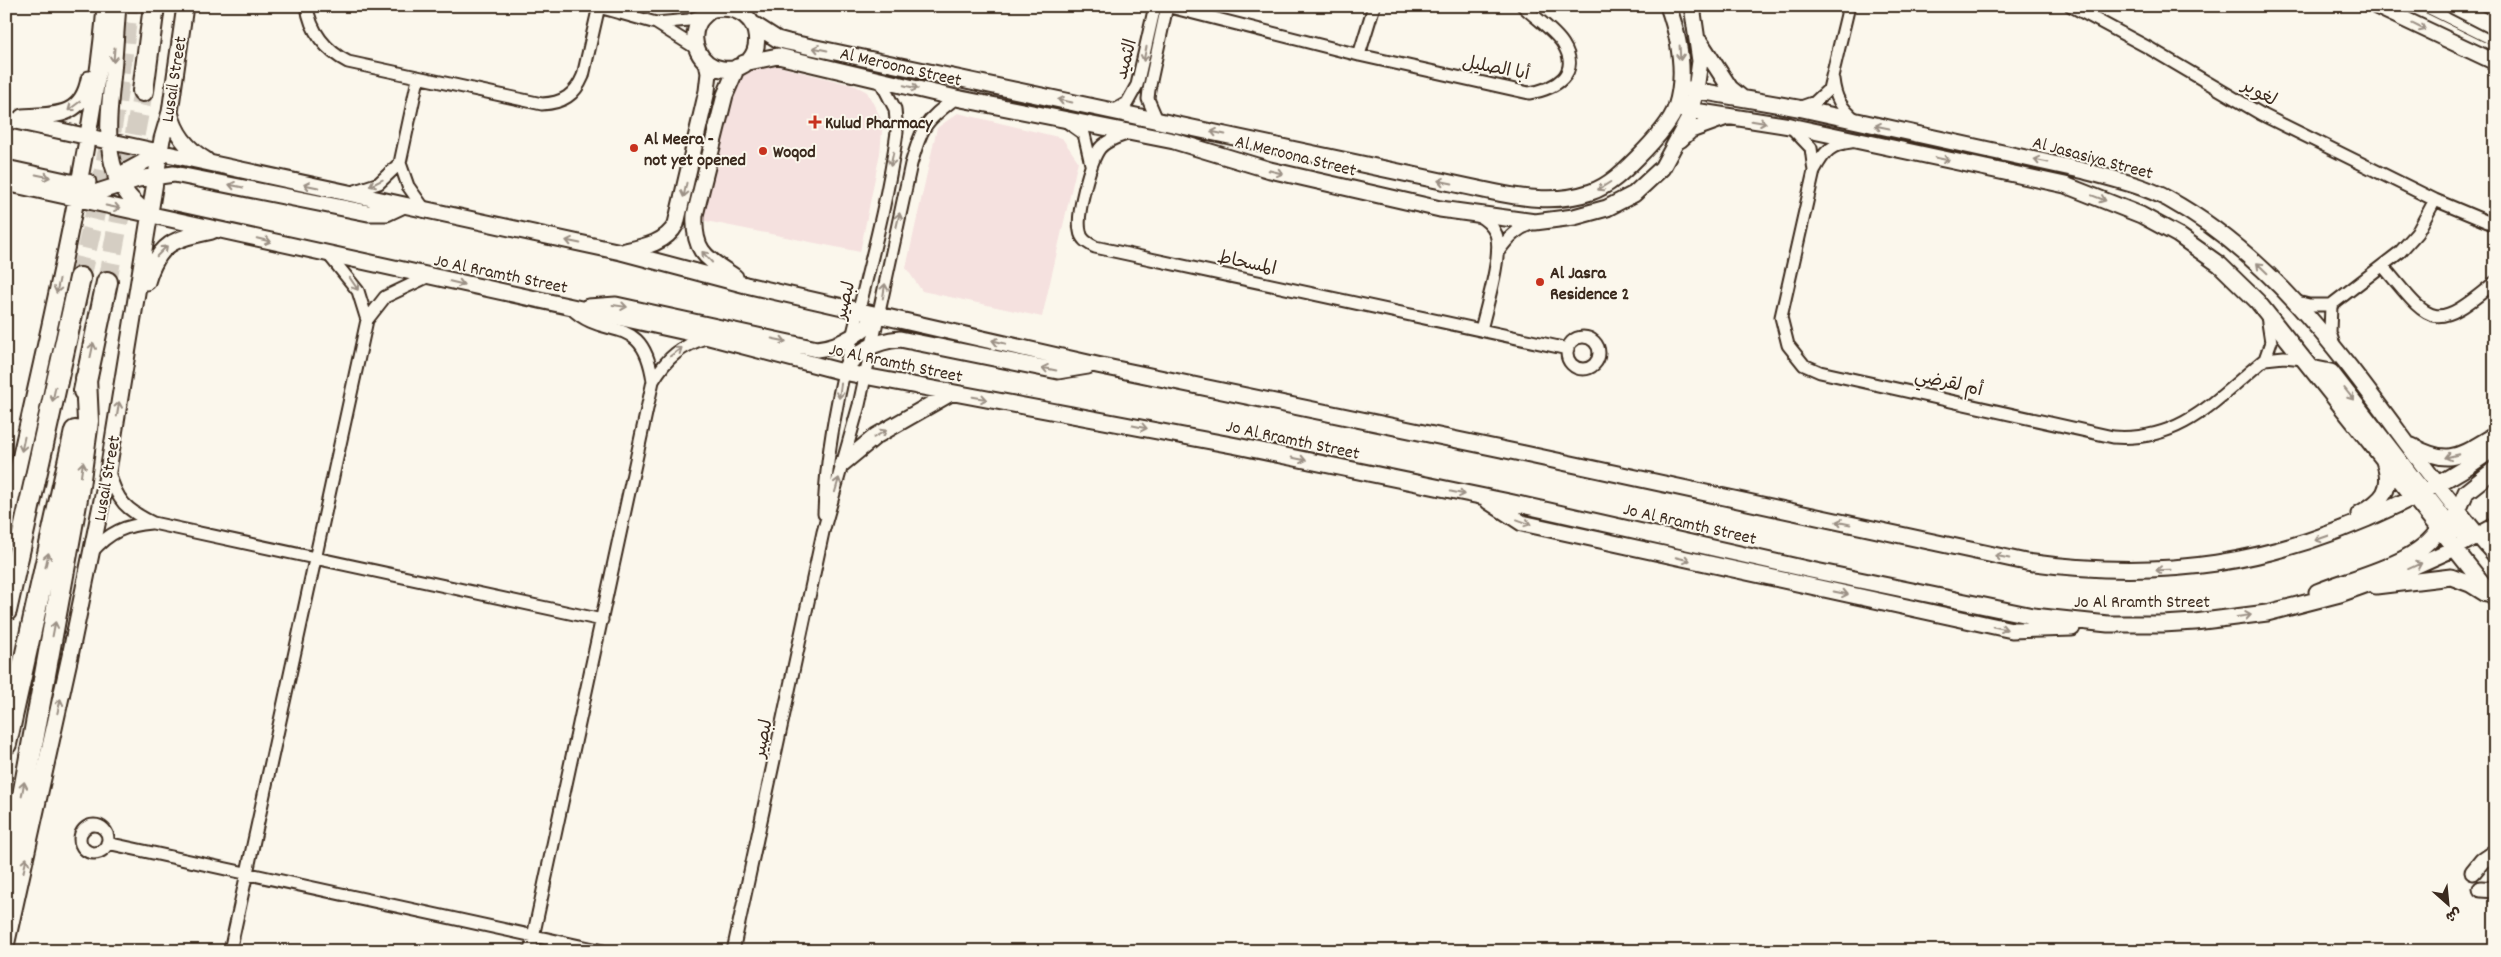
<svg xmlns="http://www.w3.org/2000/svg" width="2501" height="957" font-family="Dekko,'Playpen Sans Arabic',sans-serif">
	<style>
		.built { fill: #f5e1df }
		.lines { fill: none; stroke-linecap: round; stroke-linejoin: round }
		.highway-tunnel { stroke: #d5cec3; stroke-width: 20; stroke-dasharray: 20 10; stroke-linecap: butt }
		.street-casing { stroke: #3b2a1e; stroke-width: 15 }
		.secondary-casing { stroke: #3b2a1e; stroke-width: 19 }
		.highway-casing { stroke: #3b2a1e; stroke-width: 24 }
		.street { stroke: #fbf7ec; stroke-width: 11 }
		.secondary { stroke: #fbf7ec; stroke-width: 15 }
		.highway { stroke: #fbf7ec; stroke-width: 20 }
		.tram { stroke: #3b2a1e; stroke-width: 1 }
		.oneway { stroke: #9b9085 }
		.poi-dot { fill: #c8321e; stroke: #fbf7ec; stroke-width: 2 }
		.labels { text-anchor: middle; stroke-width: 4; stroke-linejoin: round; paint-order: stroke }
		.street-label { font-size: 18px; fill: #3b2a1e; stroke: #fbf7ec }
		.poi-label { font-size: 18px; font-weight: bold; fill: #3b2a1e; stroke: #fbf7ec; text-anchor: start }
	</style>
	<rect width="100%" height="100%" fill="#fbf7ec"/>
	<filter id="ink" filterUnits="userSpaceOnUse"><feTurbulence type="fractalNoise" baseFrequency=".02" numOctaves="2"/><feDisplacementMap in="SourceGraphic" scale="10" xChannelSelector="R" yChannelSelector="G"/><feConvolveMatrix kernelMatrix="1 2 1 2 8 2 1 2 1" color-interpolation-filters="sRGB"/></filter>
	<g filter="url(#ink)">
		<!-- built -->
		<path class="built" d="M770 64 856 86 867 92 883 122 880 153 860 252 701 220 729 93 744 73Z
			M958 113 1062 138 1078 161 1042 317 922 291 906 268 937 128Z"/>
		<g class="lines">
			<!-- highway-tunnel -->
			<path class="highway-tunnel" d="M80 278C102 187 120 99 128 6
				M107 282 143 91"/>
			<!-- street casing -->
			<g class="street-casing">
				<path id="street" d="M307 6C310 31 326 51 348 62L542 104C563 103 575 95 583 76L599 6
					M1166 6 1359 55 1529 93C1555 89 1582 74 1563 44 1554 30 1535 18 1523 6
					M2071 6 2149 48 2261 114 2435 200 2495 225
					M599 7 656 23 696 48
					M656 23 689 20 705 14
					M1359 55 1374 6
					M418 79 400 163 408 186 425 210
					M1833 79C1835 98 1841 108 1856 120
					M1798 108 1815 102 1829 89 1849 6
					M1113 111 1127 103 1137 85 1155 6
					M1157 120 1148 99 1149 90 1167 6
					M1067 122 1084 134 1091 164
					M1790 126 1811 148 1814 171 1781 317 1788 345 1804 365 1820 372 2113 437C2182 442 2216 399 2265 359L2271 342 2267 316
					M1127 134C1118 137 1107 140 1100 148 1090 161 1076 215 1080 231 1081 240 1088 243 1095 247L1568 349
					M1815 169C1824 152 1831 144 1851 142
					M349 193 379 183 400 163
					M1477 215C1485 219 1492 224 1496 234 1503 253 1486 308 1481 330
					M1498 252C1508 238 1517 228 1534 223
					M329 255 358 291 367 320
					M2383 266C2431 324 2433 334 2495 282
					M2297 302 2309 305H2331L2400 252 2417 233 2435 200
					M2331 305 2330 332 2334 345
					M1567 353a16 16 0 1 1 32 0a16 16 0 1 1-32 0Z
					M2265 359 2284 357 2303 359
					M653 381C667 357 681 346 708 337
					M109 472C117 501 126 510 153 523L602 620
					M824 514C828 384 880 261 897 132L895 109 880 80
					M92 552C109 532 126 525 151 523
					M80 839a14 14 0 1 1 28 0a14 14 0 1 1-28 0Z
					M107 843 603 951
					M230 951 367 320 385 297 427 277
					M530 951 653 381C643 311 605 342 571 308
					M733 951 823 532 859 405 911 164C923 125 924 122 956 98"/>
			</g>
			<!-- secondary casing -->
			<g class="secondary-casing">
				<path id="secondary" d="M118 6C116 28 115 50 113 72 108 123 98 180 148 213
					M2376 6 2495 62
					M2454 6 2495 27
					M713 9C769 0 770 75 722 69 700 66 688 41 699 22 703 15 710 12 715 6
					M755 25 777 39 788 42 1493 192C1526 199 1559 203 1591 192 1609 186 1624 171 1637 158 1649 146 1671 123 1676 107 1687 74 1679 37 1668 6
					M1700 42 1730 88 1741 97
					M744 63 778 56 956 98 1174 141 1270 170 1440 209 1535 222 1574 217 1607 208 1634 194 1662 168 1688 120 1696 90 1700 61 1692 6
					M1688 89 1798 108 2085 171C2113 179 2142 185 2168 199 2313 279 2388 435 2495 555
					M1682 109 1790 126 2065 185 2141 215 2178 235 2220 265 2257 301 2495 599
					M170 112C175 134 187 149 206 160
					M22 117C54 115 82 118 89 79
					M6 119 621 252 746 285 1097 365 1525 454 2026 562C2162 581 2273 565 2397 505 2431 488 2466 470 2495 447
					M1680 140 1691 130 1724 118
					M6 168 70 182H88
					M116 177 160 153
					M6 183 709 337 843 372 1237 446 1509 502 1811 570 2033 616 2108 624H2163L2195 622 2267 613 2340 594 2404 571 2453 549 2495 526
					M76 199 138 179 174 174 368 213H387L402 206
					M625 251C644 247 666 243 676 224L707 91 709 73 707 63
					M735 277C707 258 693 253 695 215L725 95 737 67
					M147 282C159 242 174 239 212 231
					M588 307 616 305 817 349C844 346 861 332 880 314
					M2311 368 2331 372 2443 517 2460 532 2477 537
					M843 372C856 351 875 341 900 339L1058 371 1088 366
					M2412 446C2451 467 2460 455 2495 435
					M842 464 876 436 951 393
					M1488 501 1522 523 2012 630 2072 628
					M2359 514C2383 500 2394 490 2384 461
					M2455 518 2466 492 2495 469
					M6 522C31 407 59 294 80 178 91 121 101 64 105 6
					M2376 586 2451 577 2470 584 2486 594
					M2317 592C2354 576 2426 563 2442 522
					M2473 872 2482 861 2495 852
					M2481 889 2495 890
					M6 946 70 656 108 471 162 139 170 112 185 6"/>
			</g>
			<!-- highway casing -->
			<g class="highway-casing">
				<path id="highway" d="M143 91 154 6
					M84 391 107 282
					M6 611 80 278
					M6 744 75 431
					M6 889 78 493 88 421 86 378"/>
			</g>
			<!-- street -->
			<use href="#street" class="street"/>
			<!-- secondary -->
			<use href="#secondary" class="secondary"/>
			<!-- highway -->
			<use href="#highway" class="highway"/>
			<!-- tram -->
			<path class="tram" d="M2412 6 2495 47"/>
		</g>
		<!-- one-way arrows -->
		<defs><path id="oneway-shaft" d="M-6 0H5M1.5-3L5.5 0L1.5 3" fill="none" stroke-width="1.6" stroke-linecap="round" stroke-linejoin="round" transform="scale(1.25)"/></defs>
		<g class="oneway">
			<use href="#oneway-shaft" transform="translate(2419 27) rotate(26)"/>
			<use href="#oneway-shaft" transform="translate(820 49) rotate(-168)"/>
			<use href="#oneway-shaft" transform="translate(1680 53) rotate(87)"/>
			<use href="#oneway-shaft" transform="translate(1145 54) rotate(102)"/>
			<use href="#oneway-shaft" transform="translate(114 55) rotate(94)"/>
			<use href="#oneway-shaft" transform="translate(911 87) rotate(14)"/>
			<use href="#oneway-shaft" transform="translate(1065 101) rotate(-168)"/>
			<use href="#oneway-shaft" transform="translate(74 106) rotate(143)"/>
			<use href="#oneway-shaft" transform="translate(1759 122) rotate(9)"/>
			<use href="#oneway-shaft" transform="translate(1882 127) rotate(-168)"/>
			<use href="#oneway-shaft" transform="translate(1218 133) rotate(-168)"/>
			<use href="#oneway-shaft" transform="translate(892 159) rotate(102)"/>
			<use href="#oneway-shaft" transform="translate(1942 159) rotate(12)"/>
			<use href="#oneway-shaft" transform="translate(2041 161) rotate(-168)"/>
			<use href="#oneway-shaft" transform="translate(1276 172) rotate(13)"/>
			<use href="#oneway-shaft" transform="translate(43 176) rotate(12)"/>
			<use href="#oneway-shaft" transform="translate(1445 182) rotate(-168)"/>
			<use href="#oneway-shaft" transform="translate(376 183) rotate(154)"/>
			<use href="#oneway-shaft" transform="translate(236 186) rotate(-168)"/>
			<use href="#oneway-shaft" transform="translate(311 186) rotate(-168)"/>
			<use href="#oneway-shaft" transform="translate(1604 186) rotate(148)"/>
			<use href="#oneway-shaft" transform="translate(685 190) rotate(102)"/>
			<use href="#oneway-shaft" transform="translate(2099 198) rotate(21)"/>
			<use href="#oneway-shaft" transform="translate(113 207) rotate(12)"/>
			<use href="#oneway-shaft" transform="translate(898 220) rotate(-77)"/>
			<use href="#oneway-shaft" transform="translate(264 240) rotate(13)"/>
			<use href="#oneway-shaft" transform="translate(573 242) rotate(-168)"/>
			<use href="#oneway-shaft" transform="translate(162 251) rotate(-45)"/>
			<use href="#oneway-shaft" transform="translate(707 257) rotate(-133)"/>
			<use href="#oneway-shaft" transform="translate(2262 268) rotate(-136)"/>
			<use href="#oneway-shaft" transform="translate(457 283) rotate(13)"/>
			<use href="#oneway-shaft" transform="translate(354 284) rotate(56)"/>
			<use href="#oneway-shaft" transform="translate(58 286) rotate(102)"/>
			<use href="#oneway-shaft" transform="translate(884 291) rotate(-81)"/>
			<use href="#oneway-shaft" transform="translate(620 306) rotate(8)"/>
			<use href="#oneway-shaft" transform="translate(779 340) rotate(12)"/>
			<use href="#oneway-shaft" transform="translate(999 342) rotate(-167)"/>
			<use href="#oneway-shaft" transform="translate(92 350) rotate(-78)"/>
			<use href="#oneway-shaft" transform="translate(676 352) rotate(-36)"/>
			<use href="#oneway-shaft" transform="translate(1049 369) rotate(-169)"/>
			<use href="#oneway-shaft" transform="translate(840 391) rotate(98)"/>
			<use href="#oneway-shaft" transform="translate(54 394) rotate(102)"/>
			<use href="#oneway-shaft" transform="translate(2349 394) rotate(52)"/>
			<use href="#oneway-shaft" transform="translate(980 398) rotate(10)"/>
			<use href="#oneway-shaft" transform="translate(118 409) rotate(-81)"/>
			<use href="#oneway-shaft" transform="translate(1140 427) rotate(11)"/>
			<use href="#oneway-shaft" transform="translate(880 434) rotate(-30)"/>
			<use href="#oneway-shaft" transform="translate(23 444) rotate(102)"/>
			<use href="#oneway-shaft" transform="translate(2452 456) rotate(167)"/>
			<use href="#oneway-shaft" transform="translate(1299 459) rotate(12)"/>
			<use href="#oneway-shaft" transform="translate(82 469) rotate(-82)"/>
			<use href="#oneway-shaft" transform="translate(837 485) rotate(-74)"/>
			<use href="#oneway-shaft" transform="translate(1458 493) rotate(12)"/>
			<use href="#oneway-shaft" transform="translate(1524 522) rotate(20)"/>
			<use href="#oneway-shaft" transform="translate(1843 523) rotate(-168)"/>
			<use href="#oneway-shaft" transform="translate(2322 538) rotate(161)"/>
			<use href="#oneway-shaft" transform="translate(2002 557) rotate(-168)"/>
			<use href="#oneway-shaft" transform="translate(1683 559) rotate(13)"/>
			<use href="#oneway-shaft" transform="translate(47 560) rotate(-78)"/>
			<use href="#oneway-shaft" transform="translate(2415 566) rotate(-24)"/>
			<use href="#oneway-shaft" transform="translate(2163 570) rotate(178)"/>
			<use href="#oneway-shaft" transform="translate(1841 593) rotate(12)"/>
			<use href="#oneway-shaft" transform="translate(2244 616) rotate(-8)"/>
			<use href="#oneway-shaft" transform="translate(2000 628) rotate(12)"/>
			<use href="#oneway-shaft" transform="translate(54 629) rotate(-79)"/>
			<use href="#oneway-shaft" transform="translate(59 706) rotate(-77)"/>
			<use href="#oneway-shaft" transform="translate(23 789) rotate(-80)"/>
			<use href="#oneway-shaft" transform="translate(25 865) rotate(-78)"/>
		</g>
	</g>
	<!-- markers -->
	<g class="poi-dot">
		<path d="M812.5 114.5h5v5h5v5h-5v5h-5v-5h-5v-5h5z"/>
		<circle cx="634" cy="148" r="5"/>
		<circle cx="763" cy="151" r="5"/>
		<circle cx="1540" cy="282" r="5"/>
	</g>
	<g class="labels">
		<!-- street labels -->
		<g class="street-label">
			<text transform="translate(1125 59) rotate(-75)" y="6">الثميد</text>
			<text transform="translate(901 66) rotate(13)" y="6">Al Meroona Street</text>
			<text transform="translate(1496 67) rotate(11)" y="6">أبا الصليل</text>
			<text transform="translate(173 79) rotate(-81)" y="6">Lusail Street</text>
			<text transform="translate(2260 92) rotate(29)" y="6">لغوير</text>
			<text transform="translate(1296 155) rotate(14)" y="6">Al Meroona Street</text>
			<text transform="translate(2093 157) rotate(15)" y="6">Al Jasasiya Street</text>
			<text transform="translate(1247 262) rotate(12)" y="6">المسحاط</text>
			<text transform="translate(501 273) rotate(12)" y="6">Jo Al Rramth Street</text>
			<text transform="translate(844 300) rotate(-76)" y="6">لبصير</text>
			<text transform="translate(896 362) rotate(12)" y="6">Jo Al Rramth Street</text>
			<text transform="translate(1949 382) rotate(13)" y="6">أم لقرضي</text>
			<text transform="translate(1293 439) rotate(12)" y="6">Jo Al Rramth Street</text>
			<text transform="translate(106 478) rotate(-80)" y="6">Lusail Street</text>
			<text transform="translate(1690 523) rotate(13)" y="6">Jo Al Rramth Street</text>
			<text x="2142" y="607">Jo Al Rramth Street</text>
			<text transform="translate(762 738) rotate(-78)" y="6">لبصير</text>
		</g>
		<!-- poi labels -->
		<g class="poi-label">
			<text x="825" y="128">Kulud Pharmacy</text>
			<text x="644" y="144">Al Meera -<tspan x="644" dy="21">not yet opened</tspan></text>
			<text x="773" y="157">Woqod</text>
			<text x="1550" y="278">Al Jasra<tspan x="1550" dy="21">Residence 2</tspan></text>
		</g>
	</g>
	<!-- margin -->
	<rect width="2501" height="957" fill="none" stroke="#fbf7ec" stroke-width="25"/>
	<rect x="12" y="12" width="2476" height="932" fill="none" stroke="#3b2a1e" stroke-width="2" filter="url(#ink)"/>
	<!-- north arrow -->
	<g transform="translate(2448 904) rotate(153)" stroke="#fbf7ec" stroke-width="4" paint-order="stroke">
	<path d="M0-4L9 19L0 12L-9 19Z" fill="#3b2a1e"/>
	<text y="-8" font-size="14" font-weight="bold" text-anchor="middle" fill="#3b2a1e">ش</text>
	</g>
</svg>
